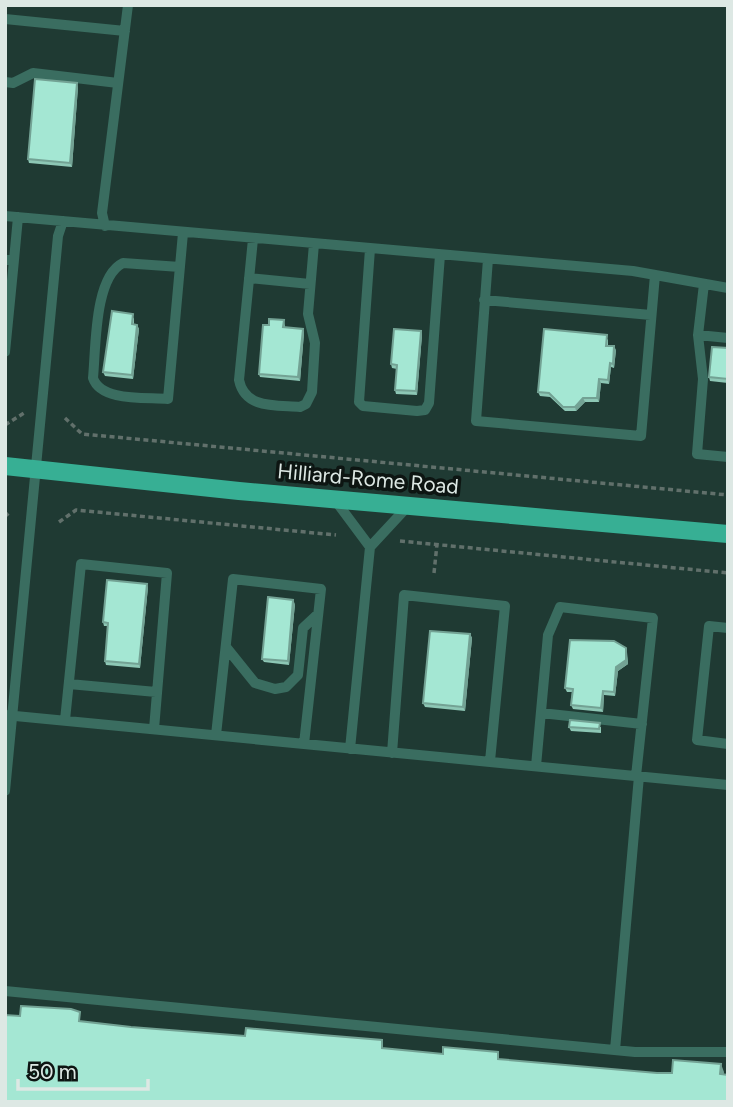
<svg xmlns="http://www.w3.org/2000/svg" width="733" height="1107" font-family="Figtree,sans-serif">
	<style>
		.built { fill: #1f3a33 }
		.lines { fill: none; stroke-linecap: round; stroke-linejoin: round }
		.path { stroke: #61706b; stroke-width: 3.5; stroke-dasharray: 5 3.5; stroke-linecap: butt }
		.service { stroke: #3a6d60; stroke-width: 10 }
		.primary { stroke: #37af94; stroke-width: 18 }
		.wall { fill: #8dc7b5 }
		.shaded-wall { fill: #73a294 }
		.building { fill: #a4e7d3; stroke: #73a294; stroke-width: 2 }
		.labels { text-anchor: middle; stroke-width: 7; stroke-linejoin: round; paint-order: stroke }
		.street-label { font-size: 21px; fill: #dde8e4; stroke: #0d1512 }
	</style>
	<rect width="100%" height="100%" fill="#1c2e29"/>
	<!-- built -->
	<path class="built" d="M5 5H728V1102H5Z"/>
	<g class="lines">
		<!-- path -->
		<path class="path" d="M65 418 82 434 93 435 728 495
			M5 425 24 413
			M5 512 10 518
			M59 522 76 510 336 535
			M400 541 728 573
			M434 573 437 544"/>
		<!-- service -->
		<path class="service" d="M5 19 125 31
			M5 82 13 83 33 73 118 83
			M5 216 633 271 728 288
			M105 226 102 213 128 5
			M253 239 239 380C245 409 275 405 300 407L306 404 312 392 315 343 308 314 314 244
			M370 249 359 402 363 406 417 411 425 410 429 403 440 255
			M488 259 476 421 641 436 655 275
			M5 260H14L5 352
			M14 260 18 217
			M180 267 123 263C94 277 96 348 93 378 101 402 146 397 168 399L183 233
			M249 278 310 284
			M704 284 698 335 703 379 697 454 728 457
			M484 300 651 315
			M698 335 728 338
			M335 500 370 547
			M728 628 709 626 697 740 728 744
			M226 647 255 683 275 689 286 687 298 675 303 628 318 614
			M69 684 156 692
			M541 713 642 724
			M5 715 728 785
			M65 720 81 564 167 573 154 729
			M216 735 233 579 321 589 304 744
			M350 749 370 547 408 506
			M392 753 404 595 505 606 490 761
			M536 766 548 635 560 607 653 618 636 776
			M5 791 58 236 63 221
			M5 991 635 1052H728
			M615 1050 639 776"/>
		<!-- primary -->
		<path class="primary" d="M5 466 239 491 728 534"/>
	</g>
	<!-- wall -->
	<path class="wall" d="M78 87 72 167 29 163 28 159Z
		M134 317V325H137L139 329 133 379 105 376 103 372Z
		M284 320 285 327 303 329 304 333 300 381 260 377 259 374 269 325Z
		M421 331 422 335 417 395 396 394 395 390 397 369 392 368 391 364Z
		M608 339V346L616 350 614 368 611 367 609 384 601 383 599 402H585L576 411H565L550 397 540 396 538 392Z
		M728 348V383L710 381 709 377Z
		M148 587 140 668 106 665 105 661 108 626H104L103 622Z
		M295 604 289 665 264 662 262 659Z
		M470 634 472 638 465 711 425 707 423 703Z
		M627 652 628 664 618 671 615 696 604 695 603 712 573 709 571 705 572 692H567L565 688Z
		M569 727H601V733L571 731Z"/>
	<!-- shaded-wall -->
	<path class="shaded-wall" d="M77 83 78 87 72 167 70 163Z
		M137 325 139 329 133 379 132 375Z
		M303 329 304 333 300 381 298 377Z
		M421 331 422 335 417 395 416 391Z
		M614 346 616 350 614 368 613 364Z
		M610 363 611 367 609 384 608 380Z
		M599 379 601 383 599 402 597 398Z
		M583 398 585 402 576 411 575 407Z
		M147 584 148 587 140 668 139 664Z
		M293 600 295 604 289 665 288 661Z
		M470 634 472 638 465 711 463 707Z
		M626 648 628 664 618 671 615 696 614 692 616 667Z
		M603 691 604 695 603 712 601 708Z
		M721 1064 724 1072 723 1082 720 1074Z"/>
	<!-- building -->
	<path class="building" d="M35 79 77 83 70 163 28 159Z
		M112 311 133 314 132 324 137 325 132 375 103 372Z
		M269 319 284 320 283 327 303 329 298 377 259 374 263 325H269Z
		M394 329 421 331 416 391 395 390 397 365 391 364Z
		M544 329 607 335 606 346H614L613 364 610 363 608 380 599 379 597 398H583L575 407H563L549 393 538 392Z
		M712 347 728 348V379L709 377Z
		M107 580 147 584 139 664 105 661 108 623 103 622Z
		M268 597 293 600 288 661 262 659Z
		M430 631 470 634 463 707 423 703Z
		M570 640 614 641 626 648V660L616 667 614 692 603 691 601 708 571 705 573 689 565 688Z
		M570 720 600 723 599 729 569 727Z
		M21 1006 71 1009 80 1012 79 1021 131 1027 245 1036 246 1028 322 1035 382 1040V1048L443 1054V1047L498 1052V1059L657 1073H672L673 1060 721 1064 720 1074 728 1075V1102H5V1015L20 1016Z"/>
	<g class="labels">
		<!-- street labels -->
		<g class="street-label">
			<text transform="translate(368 479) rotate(5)" y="7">Hilliard-Rome Road</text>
		</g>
	</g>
	<!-- border -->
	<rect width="733" height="1107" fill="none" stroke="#dde8e4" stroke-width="14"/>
	<!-- scale -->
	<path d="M18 1079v10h130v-10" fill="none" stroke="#dde8e4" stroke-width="3.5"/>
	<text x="28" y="1079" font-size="21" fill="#dde8e4" stroke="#0d1512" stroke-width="5" paint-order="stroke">50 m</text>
</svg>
